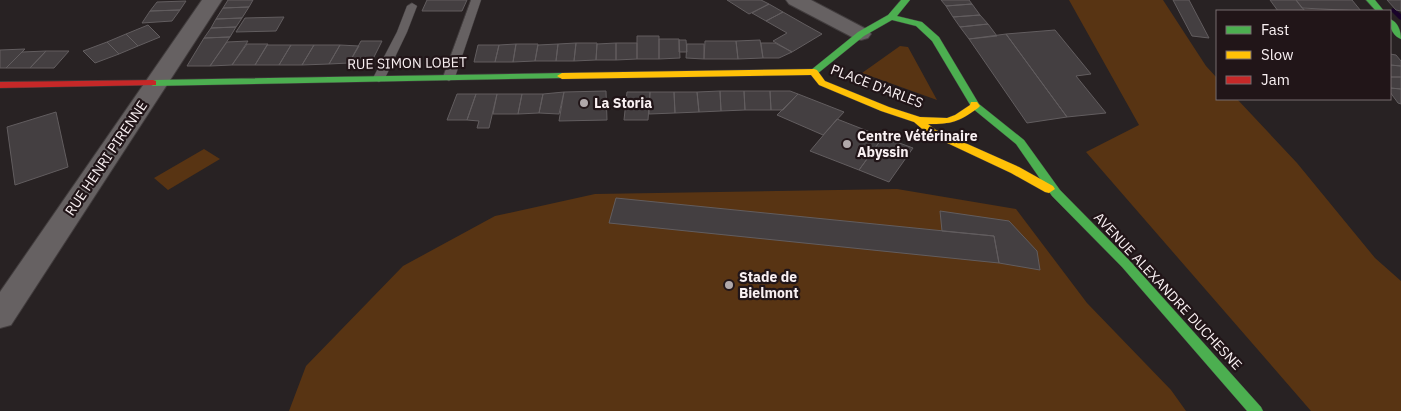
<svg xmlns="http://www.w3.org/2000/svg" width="1401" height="411" font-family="'IBM Plex Sans',sans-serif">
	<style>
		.green { fill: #583413 }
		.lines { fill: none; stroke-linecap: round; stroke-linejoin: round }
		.stream { fill: #19032a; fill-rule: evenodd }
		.building { fill: #443f41; stroke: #625d5f }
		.lane-casing { stroke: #423d3e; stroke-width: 1 }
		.street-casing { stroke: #423d3e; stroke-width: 2 }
		.fast-casing { stroke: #423d3e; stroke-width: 1 }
		.slow-casing { stroke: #423d3e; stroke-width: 1 }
		.jam-casing { stroke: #423d3e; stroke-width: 1 }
		.lane { fill: #666162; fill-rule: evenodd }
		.street { fill: #666162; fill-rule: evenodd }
		.fast { fill: #4caf50; fill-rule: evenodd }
		.slow { fill: #ffc107; fill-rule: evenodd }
		.jam { fill: #c62828; fill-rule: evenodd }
		.poi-dot { fill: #b0a8aa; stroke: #211518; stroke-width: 2 }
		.labels { text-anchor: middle; stroke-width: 4.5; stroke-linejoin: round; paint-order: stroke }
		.street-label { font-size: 14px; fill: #f9f0f2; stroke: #211518 }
		.poi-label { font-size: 14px; font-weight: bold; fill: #f9f0f2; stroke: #211518; text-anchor: start }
	</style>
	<rect width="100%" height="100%" fill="#282223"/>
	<!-- green -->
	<path class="green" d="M1069 0H1163L1206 66 1217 78V99H1237L1297 163 1375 258 1401 281V411H1311L1086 152 1139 125Z
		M900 46 908 47 937 100 862 73Z
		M204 149 220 159 168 190 154 178Z
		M897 189 1016 209 1087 303 1171 390 1186 411H289L306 366 403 266 495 216 595 194Z"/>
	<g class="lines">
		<!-- stream -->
		<path class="stream" d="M1393 8 1401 14V20L1399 19 1390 10Z"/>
	</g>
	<!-- building -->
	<path class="building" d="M228 0H253L249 7 223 8Z
		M427 0H467L462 11H422Z
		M727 0H761L769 4 749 14Z
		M941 0H969L972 4 946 6Z
		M1173 0H1189L1209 38 1192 36Z
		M1270 0H1296L1305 11H1278Z
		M1296 0H1352L1361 11 1302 8Z
		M1387 0H1401V11L1396 10Z
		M186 1 180 10 150 11 157 2Z
		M769 4 783 12 766 21 752 13Z
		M972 4 980 15 953 17 946 6Z
		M249 7 242 18 216 19 223 8Z
		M180 10 172 21 142 23 150 11Z
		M783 12 804 24 822 34 792 52 773 41 787 33 766 21Z
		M980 15 988 24 960 27 953 17Z
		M284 17 276 31 236 32 245 18Z
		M242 18 236 27 211 28 216 19Z
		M988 24 997 36 969 39 960 27Z
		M148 25 160 37 138 46 126 34Z
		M236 27 230 37 204 38 211 28Z
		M1055 30 1091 74 1076 76 1106 113 1067 117 1006 34Z
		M126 34 138 46 119 54 107 42Z
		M1006 34 1039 79 1067 117 1027 123 969 39Z
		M637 36H659V59H637Z
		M230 37 210 66H187L204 38Z
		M659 39H679L680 58 659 59Z
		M679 40H686L687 52H679Z
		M760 40 763 58 738 59 736 41Z
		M248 41 232 65 210 66 227 42Z
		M361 41H382L371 63H349Z
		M705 41H736L738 59H704Z
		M107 42 119 54 95 63 83 51Z
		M576 43H597L596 60 574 61Z
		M576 43 574 61H556L558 44Z
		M616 43H637V59L616 60Z
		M616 43V60H596L597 44Z
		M761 43H775L792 52 779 58H763Z
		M247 44H268L255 65H232Z
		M516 44H538L535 61 513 62Z
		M516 44 513 62H495L499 45Z
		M558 44 556 61H535L538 45Z
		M687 44H704V59L686 58Z
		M267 45H291L279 65H255Z
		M291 45H314L302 65H279Z
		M314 45H340L329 64 302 65Z
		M340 45 359 46 349 63 329 64Z
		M478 45H499L495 62H474Z
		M25 49 6 68H0V50Z
		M46 51H69L54 68H30Z
		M46 51 30 68H6L22 52Z
		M1390 54 1396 55 1401 61V66L1390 65Z
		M1390 65 1401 66V77H1390Z
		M1390 77H1401V89L1390 88Z
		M1390 88 1401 89V104L1398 103 1390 92Z
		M606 91 607 120 559 121 564 92Z
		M720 91H744L745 110 721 111Z
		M720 91 721 111 699 112 697 92Z
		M744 91H770L771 110H745Z
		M770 91H790L798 94 783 110H771Z
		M564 92 559 114 539 113 543 94Z
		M627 92H650L648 120H624Z
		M650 92H674L675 113 649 114Z
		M674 92H697L699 112 675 113Z
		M457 94H476L467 120H447Z
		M476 94H497L489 128H477L479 121 467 120Z
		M497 94H522L518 114H493Z
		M522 94H543L539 113 518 114Z
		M798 94 844 112 823 135 777 115Z
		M56 112 68 167 15 185 7 127Z
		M837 119 883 137 859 170 810 151Z
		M883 137 913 148 889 182 859 170Z
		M616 198 994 236 999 263 609 223Z
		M940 211 1009 221 1037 251 1040 270 999 263 994 236 942 231Z"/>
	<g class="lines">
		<!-- lane casing -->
		<g class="lane-casing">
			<path id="lane" d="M471 0H481L455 77 449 81 445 79 443 77Z
				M412 3 417 6 407 32 385 78 379 82 375 80 373 78 397 32 407 6Z"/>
		</g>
		<!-- street casing -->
		<g class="street-casing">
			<path id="street" d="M202 0H222L11 325 0 328V292Z
				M786 0H811L868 30 871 34 868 38 861 40 854 38 789 4Z"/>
		</g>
		<!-- fast casing -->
		<g class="fast-casing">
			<path id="fast" d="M901 0H910L897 16 922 22 939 37 979 104 1024 140 1060 190 1130 261 1261 407 1263 411H1247L1122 267 1052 196 1016 144 972 108 932 41 916 26 892 20 864 36 817 74H811V70L858 32 888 15Z
				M1366 0H1375L1384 11H1376Z
				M1390 19C1398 22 1401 31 1401 39 1393 36 1389 27 1390 19Z
				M562 73 565 74V78L153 86 148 83 153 80Z"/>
		</g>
		<!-- slow casing -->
		<g class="slow-casing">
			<path id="slow" d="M814 69 817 70 825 81 889 107 920 117 947 118 955 115 970 105 971 102H977L980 106 978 108C958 122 953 124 928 124L936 130 1019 167 1053 186 1055 189 1049 193 1045 192 1011 173 928 134 914 122 881 111 819 85 811 75 562 79 557 76 562 73Z"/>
		</g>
		<!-- jam casing -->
		<g class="jam-casing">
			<path id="jam" d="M153 80 156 81V85L0 88V82Z"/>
		</g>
		<!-- lane -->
		<use href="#lane" class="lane"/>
		<!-- street -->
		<use href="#street" class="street"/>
		<!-- fast -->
		<use href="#fast" class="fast"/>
		<!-- slow -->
		<use href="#slow" class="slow"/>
		<!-- jam -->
		<use href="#jam" class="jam"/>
	</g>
	<!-- markers -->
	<g class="poi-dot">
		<circle cx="584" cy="103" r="5"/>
		<circle cx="847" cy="144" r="5"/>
		<circle cx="729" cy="285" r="5"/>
	</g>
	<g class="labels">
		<!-- street labels -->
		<g class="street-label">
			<text transform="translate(407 63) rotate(-1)" y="5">RUE SIMON LOBET</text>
			<text transform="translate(877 86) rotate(21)" y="5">PLACE D'ARLES</text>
			<text transform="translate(106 158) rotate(-56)" y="5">RUE HENRI PIRENNE</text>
			<text transform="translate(1168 291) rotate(47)" y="5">AVENUE ALEXANDRE DUCHESNE</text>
		</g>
		<!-- poi labels -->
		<g class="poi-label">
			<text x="594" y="108">La Storia</text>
			<text x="857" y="141">Centre Vétérinaire<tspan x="857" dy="16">Abyssin</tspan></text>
			<text x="739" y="282">Stade de<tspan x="739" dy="16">Bielmont</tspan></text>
		</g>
	</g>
	<!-- legend -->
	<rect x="1216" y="10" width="175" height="90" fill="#211518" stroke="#776d6f"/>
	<rect x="1226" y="26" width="25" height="8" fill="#4caf50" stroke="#776d6f"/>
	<text x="1261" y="35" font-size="15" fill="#f9f0f2">Fast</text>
	<rect x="1226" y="51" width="25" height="8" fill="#ffc107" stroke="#776d6f"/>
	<text x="1261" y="60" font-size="15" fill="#f9f0f2">Slow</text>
	<rect x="1226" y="76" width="25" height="8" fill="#c62828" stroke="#776d6f"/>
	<text x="1261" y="85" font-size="15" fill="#f9f0f2">Jam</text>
</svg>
